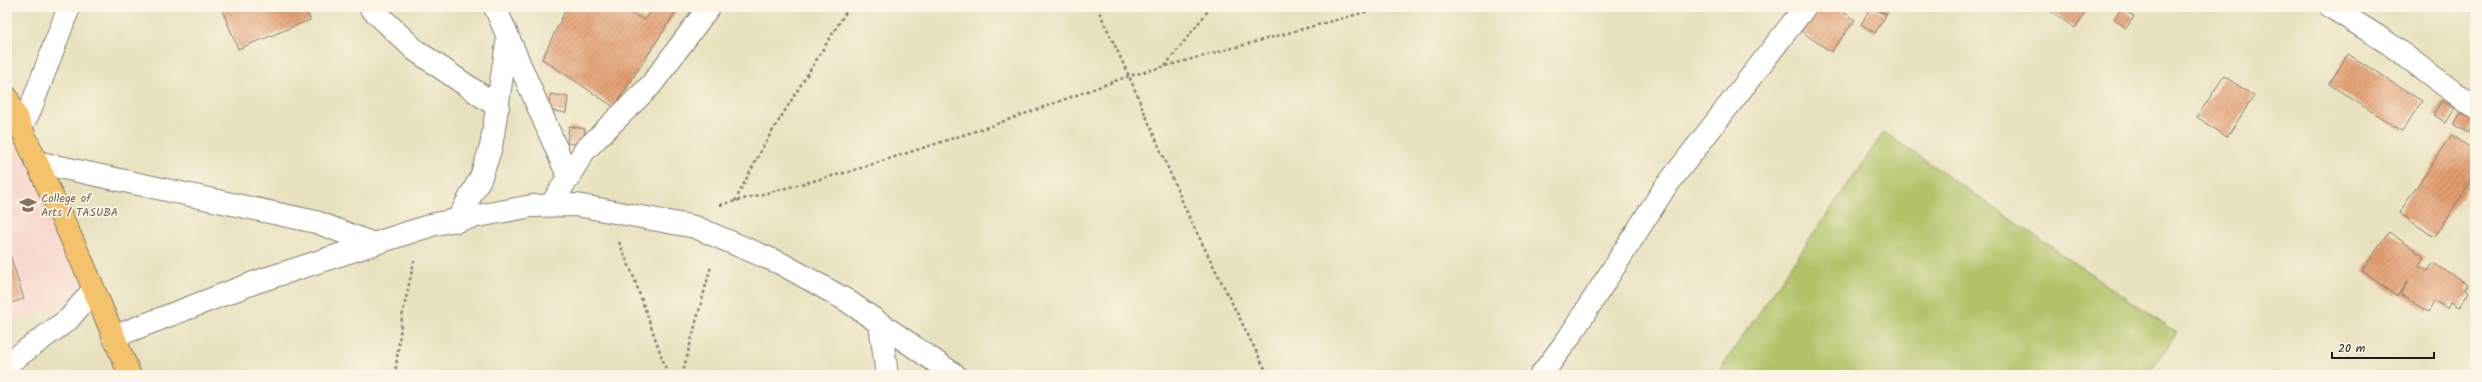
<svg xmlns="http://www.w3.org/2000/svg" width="2482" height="382" font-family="Kalam,sans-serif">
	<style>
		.built { fill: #f7d1c8 }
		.grass { fill: #b0c367; stroke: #667042 }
		.building { fill: url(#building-hatch) }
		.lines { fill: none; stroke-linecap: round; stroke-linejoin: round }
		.minor-casing { stroke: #827e6d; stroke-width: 24 }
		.major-casing { stroke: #827e6d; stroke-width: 24 }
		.path { stroke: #827e6d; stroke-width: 2.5; stroke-dasharray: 3 3; stroke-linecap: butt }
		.minor { stroke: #fff; stroke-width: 22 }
		.major { stroke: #f3c26a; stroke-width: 22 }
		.labels { text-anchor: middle; stroke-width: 3.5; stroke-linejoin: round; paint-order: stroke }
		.education-label { font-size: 12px; fill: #785e54; stroke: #fcf5e5; text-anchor: start }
	</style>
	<defs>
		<pattern id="building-hatch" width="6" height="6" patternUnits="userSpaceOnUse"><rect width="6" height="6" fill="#e29e70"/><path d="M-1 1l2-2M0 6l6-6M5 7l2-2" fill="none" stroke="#b6805b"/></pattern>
	</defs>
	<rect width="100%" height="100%" fill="#fcf5e5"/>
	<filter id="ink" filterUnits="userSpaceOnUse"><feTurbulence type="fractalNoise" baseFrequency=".025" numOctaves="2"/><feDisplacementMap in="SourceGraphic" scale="8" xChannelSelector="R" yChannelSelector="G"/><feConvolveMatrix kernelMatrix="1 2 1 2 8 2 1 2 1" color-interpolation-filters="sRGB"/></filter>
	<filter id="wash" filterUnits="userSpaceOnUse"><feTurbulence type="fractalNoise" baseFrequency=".012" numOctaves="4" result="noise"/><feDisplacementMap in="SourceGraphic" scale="16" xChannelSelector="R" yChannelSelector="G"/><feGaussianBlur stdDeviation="0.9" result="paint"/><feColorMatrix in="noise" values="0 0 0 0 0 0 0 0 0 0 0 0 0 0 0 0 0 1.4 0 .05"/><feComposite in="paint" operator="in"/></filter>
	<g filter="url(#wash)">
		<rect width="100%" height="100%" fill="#e8e1be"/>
		<!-- built -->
		<path class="built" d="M7 114 92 296 7 326Z"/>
		<!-- grass -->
		<path class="grass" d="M1884 132 2177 333 2148 375H1716Z"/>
		<g id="blocks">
			<!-- building -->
			<path class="building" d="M221 7H306L310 20 238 49Z
				M567 7H617L645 20 654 7H679L614 107 542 59Z
				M1818 7H1836L1855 20 1831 52 1801 31Z
				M1871 7 1886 15 1875 33 1861 24Z
				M1875 7H1890L1886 14Z
				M2044 7H2089L2075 28Z
				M2122 8 2134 17 2126 28 2114 19Z
				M2348 54 2422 101 2402 131 2329 84Z
				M2224 76 2254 96 2227 137 2197 117Z
				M551 94 568 97 566 113 548 110Z
				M2442 100 2455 108 2446 123 2433 114Z
				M2464 108 2475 114V120L2468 133 2454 125Z
				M569 126 585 129 583 145 567 143Z
				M2452 135 2475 151V176L2434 237 2399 213Z
				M2389 232 2425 257 2419 266 2428 271 2433 263 2468 284 2465 289 2469 292 2459 308 2451 303 2448 309 2435 301 2428 312 2400 294 2409 279 2397 296 2362 271Z
				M10 255 24 299 7 304V256Z"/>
		</g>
	</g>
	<g filter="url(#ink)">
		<use href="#blocks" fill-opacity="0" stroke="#827e6d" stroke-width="1"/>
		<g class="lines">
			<!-- minor casing -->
			<g class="minor-casing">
				<path id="minor" d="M370 7 415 50 498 107
					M495 7 569 178
					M2331 7 2388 43 2475 108
					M21 127 30 110 69 7
					M36 162 316 222 374 244
					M551 205 585 150 651 85 709 7
					M457 221 481 177 491 147 508 37
					M880 323 887 375
					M113 337 256 282 435 224 532 206 577 205 695 227 782 264 846 300 955 375
					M7 364 69 319 93 290
					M1541 375 1568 339 1664 189 1805 7"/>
			</g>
			<!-- major casing -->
			<g class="major-casing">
				<path id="major" d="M7 97 84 266 130 375"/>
			</g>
			<!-- path -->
			<path class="path" d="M1097 7 1129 76 1188 215 1268 375
				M1165 66 1211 7
				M735 201 765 143 849 7
				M720 205 848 172 991 126 1129 76 1384 7
				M619 242 633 275 668 375
				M395 375 402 317 414 261
				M682 375 711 266"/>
			<!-- minor -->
			<use href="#minor" class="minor"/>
			<!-- major -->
			<use href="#major" class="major"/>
		</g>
	</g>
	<!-- icons -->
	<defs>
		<g id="university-bare" transform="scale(1.38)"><path d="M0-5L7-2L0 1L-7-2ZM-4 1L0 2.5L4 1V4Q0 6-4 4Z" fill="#8d6e63" stroke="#fcf5e5" stroke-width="2.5" paint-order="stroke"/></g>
	</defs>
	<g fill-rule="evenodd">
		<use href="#university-bare" x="28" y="205"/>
	</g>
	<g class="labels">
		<!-- education labels -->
		<g class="education-label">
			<text x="41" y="202">College of<tspan x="41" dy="14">Arts / TASUBA</tspan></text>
		</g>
	</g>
	<!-- margin -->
	<rect width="2482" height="382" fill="none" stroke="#fcf5e5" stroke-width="24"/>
	<!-- scale -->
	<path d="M2332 352v6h102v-6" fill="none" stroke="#1c1c1c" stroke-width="2"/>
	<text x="2338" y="352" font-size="12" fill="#1c1c1c" stroke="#fcf5e5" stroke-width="3" paint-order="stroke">20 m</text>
</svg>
